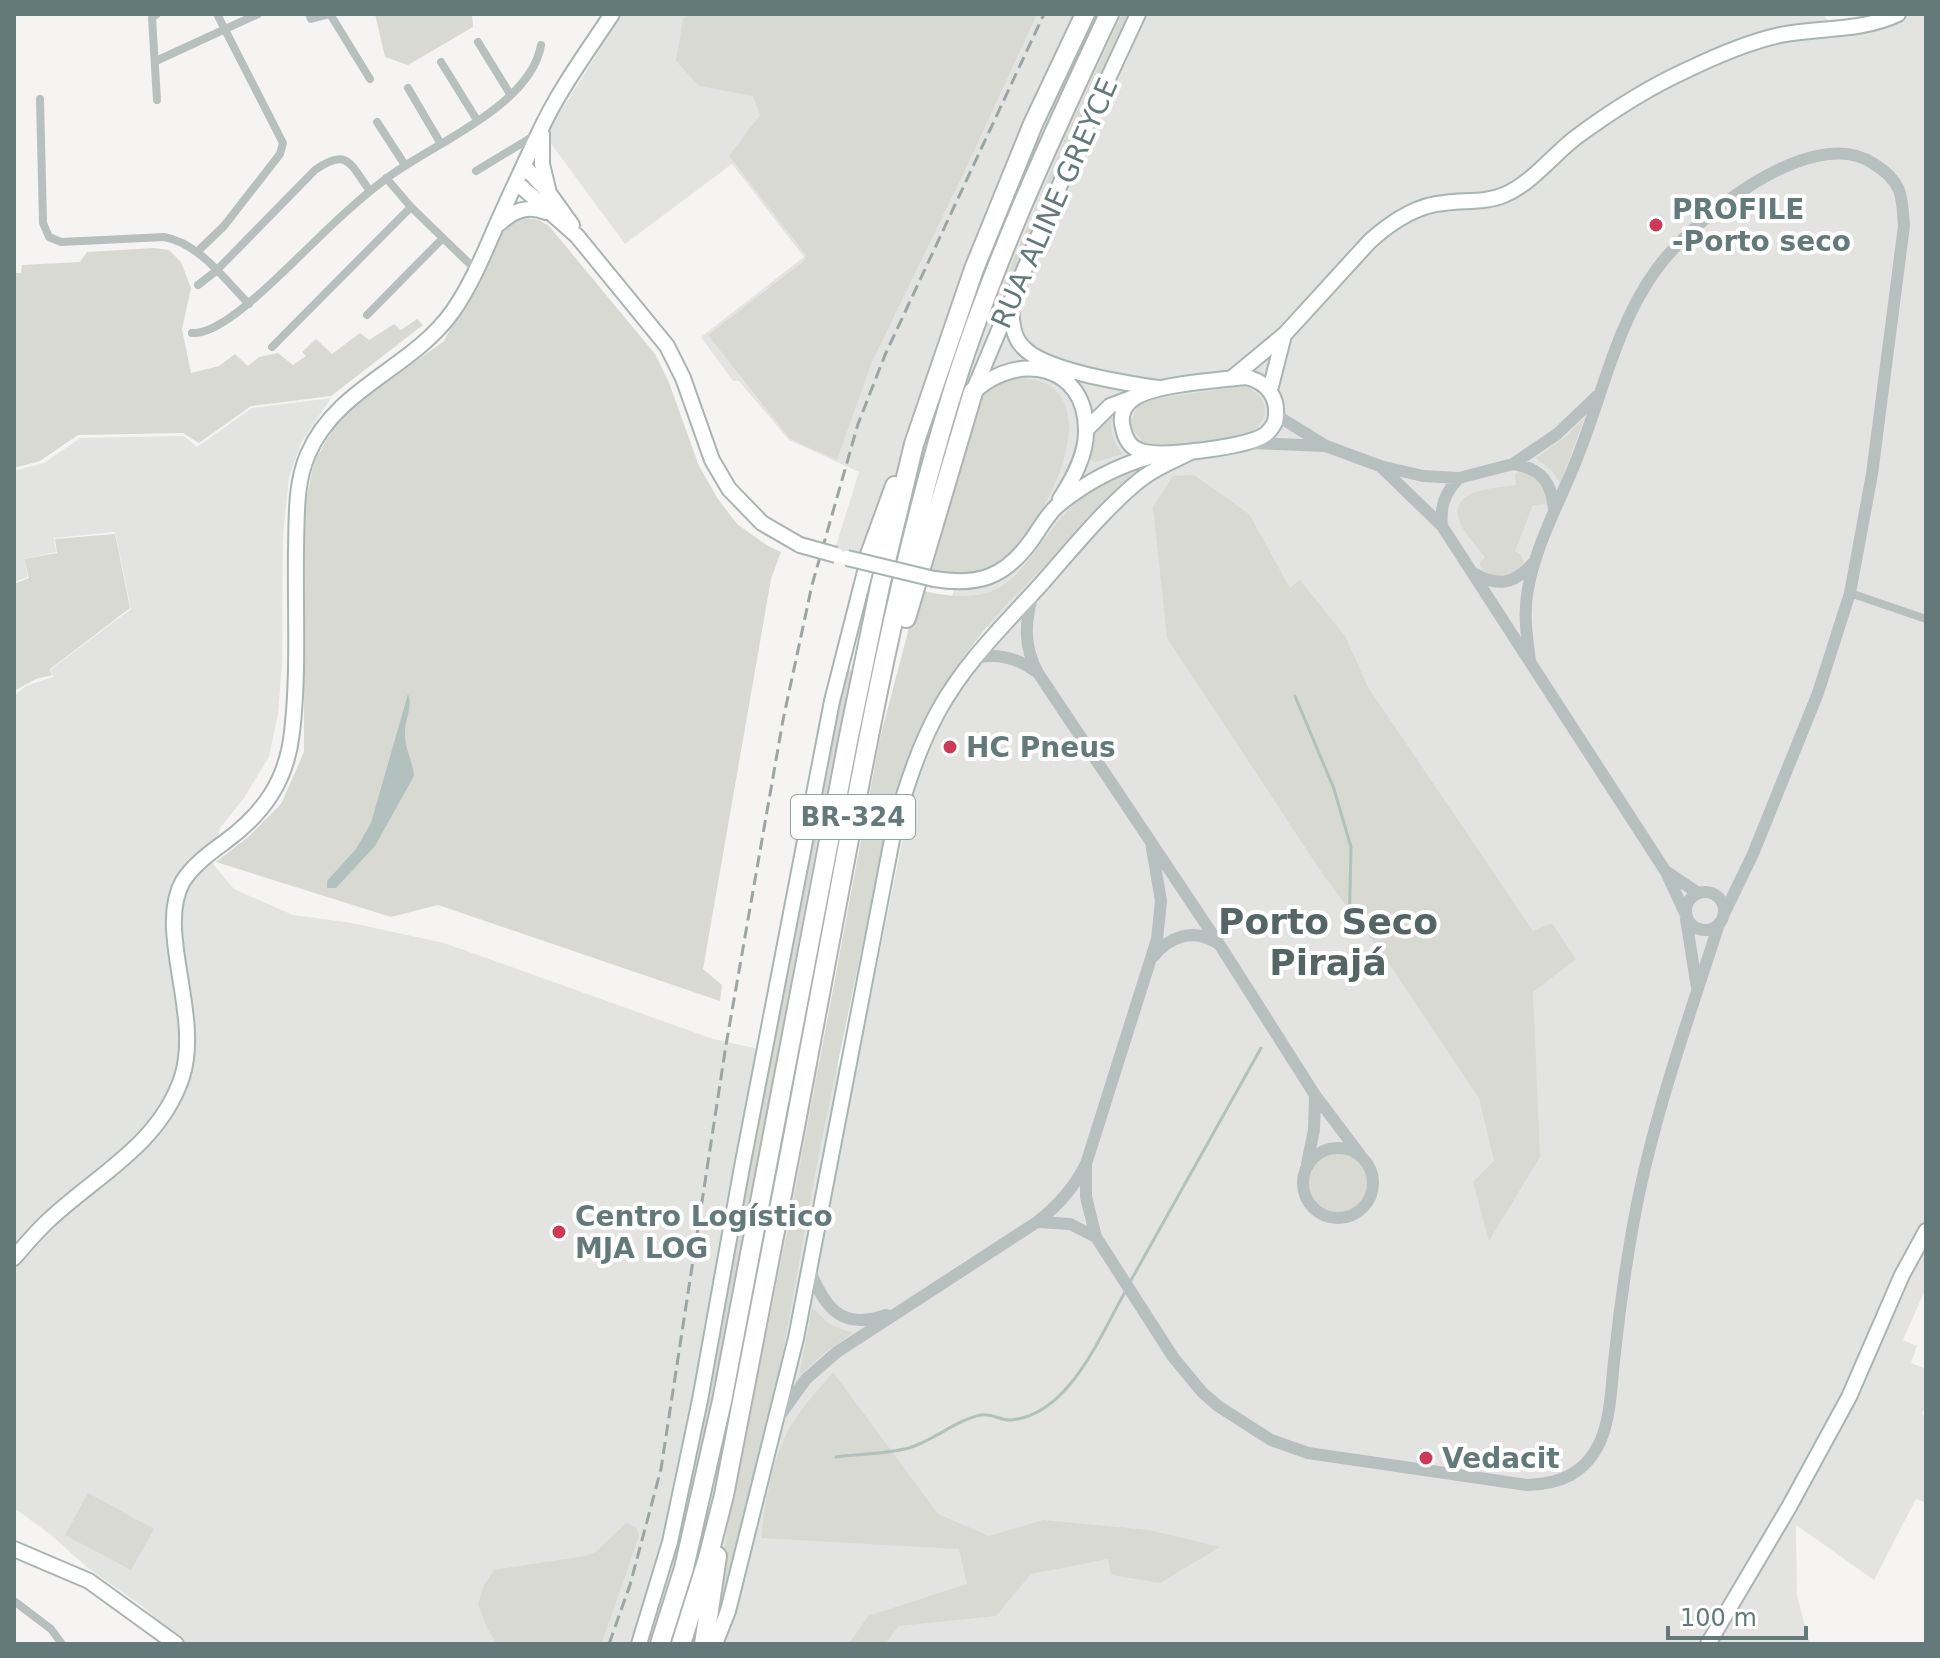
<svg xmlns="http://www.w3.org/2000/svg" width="1940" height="1658" font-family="'DejaVu Sans',sans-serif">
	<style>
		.built { fill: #e3e4e2 }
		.green { fill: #d8d9d2 }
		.water { fill: #b2c1be }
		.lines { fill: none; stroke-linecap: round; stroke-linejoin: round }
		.stream { stroke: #b2c1be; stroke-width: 3 }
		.secondary-casing { stroke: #abb4b4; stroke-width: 18 }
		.motorway-casing { stroke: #aeb4b4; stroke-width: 22 }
		.minor { stroke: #b8bfbf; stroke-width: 8 }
		.tertiary { stroke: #b8bfbf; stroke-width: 12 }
		.secondary { stroke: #fff; stroke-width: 14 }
		.motorway { stroke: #fff; stroke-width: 18 }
		.rail { stroke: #9ba5a5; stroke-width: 3; stroke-dasharray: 12 6; stroke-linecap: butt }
		.secondary-bridge-casing { stroke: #abb4b4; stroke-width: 18; stroke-linecap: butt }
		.secondary-bridge { stroke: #fff; stroke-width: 14 }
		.poi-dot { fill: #cd3a57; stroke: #fff; stroke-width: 3 }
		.labels { text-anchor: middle; stroke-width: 8; stroke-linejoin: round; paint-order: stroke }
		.shield { fill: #fff; stroke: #92a2a2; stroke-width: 2 }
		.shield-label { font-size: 26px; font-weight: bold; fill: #647a7a }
		.street-label { font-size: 28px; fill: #647a7a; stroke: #fff }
		.poi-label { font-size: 28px; font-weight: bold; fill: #647a7a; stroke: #fff; text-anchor: start }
		.district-label { font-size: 36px; font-weight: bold; fill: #556565; stroke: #fff }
	</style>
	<rect width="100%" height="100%" fill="#f5f4f2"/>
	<!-- built -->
	<path class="built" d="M622 14H1823L1832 26 1890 14H1926V1288L1903 1340 1917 1346 1911 1363 1926 1369V1404L1922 1414 1926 1416V1503L1916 1499 1874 1580 1796 1525 1797 1596 1810 1644H184L142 1606 89 1569 51 1535 17 1510 14 1514V696L26 686 53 677 51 669 131 609 115 532 54 538 56 552 24 559 28 577 14 582V471L44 463 80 438 184 436 197 447 252 408 331 398 301 443 289 477 283 535 282 663 278 714 269 757 244 798 220 828 213 864 234 889 293 915 352 923 444 943 713 1039 856 1070 911 798 937 732 959 689 1000 637 952 597 956 578 835 549 859 472 789 440 739 381H733L701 337 804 257 732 164 625 244 549 141 547 133Z"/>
	<!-- green -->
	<path class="green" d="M375 14H472L473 27 408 65 385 57Z
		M689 14H1037L968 164 871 364 837 460 790 439 708 335 804 261 806 255 729 156 760 115 753 96 699 86 676 61 683 19Z
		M1122 14H1132L1100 79 1010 290 1004 294 1001 289 1065 138Z
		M528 218 539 220 549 226 655 354 668 380 699 466 718 499 737 524 768 546 781 552 771 579 703 969 722 985 720 1001 438 905 391 917 216 862 247 838 281 804 304 752V510L314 462 341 415 444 341 502 229 510 222Z
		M154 248 169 250 181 262 191 288 182 329 191 373 219 366 235 354 248 366 259 357 278 353 293 365 306 356 302 352 316 339 332 354 360 333 369 340 394 324 401 330 417 319 423 325 331 396 251 406 199 443 183 433 78 435 40 461 14 468V273H21L22 265 80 262 87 252Z
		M1015 378C1125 376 1041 545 986 570 965 580 946 573 925 568L979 399 1001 382Z
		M1245 386C1274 400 1270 424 1243 436L1160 448 1146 445 1134 431 1131 422 1137 406 1146 400Z
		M1114 408C1109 426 1110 440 1123 454L1095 462 1089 459C1083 437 1101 423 1114 408Z
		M1585 417 1560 483 1553 472 1536 458 1564 438Z
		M1144 467C1111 494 1083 526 1053 557 1029 582 1003 606 982 633 937 689 908 749 889 818L818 1158 775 1395 715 1630 727 1530 796 1187 880 738 919 590C1015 613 1016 567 1070 508 1090 487 1117 476 1144 467Z
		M1519 471H1525L1544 484 1548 504 1533 505 1515 551 1521 555 1524 562C1513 578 1496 580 1481 569L1480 562 1485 557C1477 546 1463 533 1459 520 1449 488 1497 488 1516 485L1515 474Z
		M1194 475 1249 514 1290 588 1300 580 1345 636 1368 687 1533 931 1552 923 1576 959 1533 992 1540 1157 1489 1241 1473 1182 1494 1161 1479 1098 1383 955 1322 873 1167 638 1153 507 1173 476Z
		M115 534 130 608 50 669 52 675 36 679 14 691V584L29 578 24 559 57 553 55 539Z
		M873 555 876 557 848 667 852 672 822 816 710 1415 685 1523 674 1561 665 1579 745 1194 835 714Z
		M1309 1183a29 29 0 1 1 58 0a29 29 0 1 1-58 0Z
		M812 1308 831 1325 853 1333 823 1354 799 1376Z
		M833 1372 938 1514 989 1536 1043 1520 1149 1530 1220 1547 1160 1583 1111 1575 1108 1559 1031 1574 996 1616 899 1626 885 1644H849L868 1616 967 1584 959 1549 761 1538C765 1503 772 1459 790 1427 802 1407 818 1390 833 1372Z
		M88 1493 154 1529 131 1570 65 1535Z
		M626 1523 637 1528 639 1536 602 1642 598 1644H497L487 1628 478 1604 484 1585 494 1570 585 1556 596 1552Z"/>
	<!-- water -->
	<path class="water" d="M408 694C413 706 405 719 405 732 404 748 413 761 414 776L375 846 336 888H327V881L356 849 371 823Z"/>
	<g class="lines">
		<!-- stream -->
		<path class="stream" d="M1295 696 1334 789 1351 847 1349 935
			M1130 1282 1261 1048
			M836 1457C859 1454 886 1454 909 1448 933 1441 956 1420 981 1415 991 1413 1002 1421 1011 1420 1069 1415 1100 1336 1125 1292"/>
		<!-- secondary casing -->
		<g class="secondary-casing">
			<path id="secondary" d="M542 134V164L548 189
				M524 166 549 193 572 225
				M516 182 577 236 667 346 683 378 712 460 729 489 762 523 800 545
				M500 223C514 210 528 205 546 212
				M1011 306C1012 320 1012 336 1023 347 1044 371 1126 383 1158 388
				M1246 377C1268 382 1280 399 1275 422 1272 428 1268 433 1263 436 1243 447 1163 458 1141 451 1130 448 1125 438 1123 428 1119 415 1125 403 1136 397 1158 384 1219 380 1246 377Z
				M1232 378 1285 334 1370 241C1390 223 1416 205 1444 203 1464 200 1485 203 1504 195 1532 183 1552 156 1575 138 1610 112 1649 87 1689 69 1718 55 1748 42 1780 35 1820 27 1860 32 1898 14
				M977 389C1020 352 1085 365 1086 429 1087 454 1073 479 1060 499
				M1270 390 1284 335
				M973 392 1072 156 1138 14
				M1086 430 1110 406 1134 397
				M934 579C978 586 1004 578 1031 541 1039 530 1047 515 1057 506 1087 481 1118 465 1156 455
				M14 1258C25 1245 36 1232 49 1220 97 1175 160 1144 182 1077 202 1014 155 930 183 881 194 864 210 853 226 841 264 813 287 780 292 732 299 674 295 608 296 549 297 517 295 484 308 454 337 387 412 369 453 311 471 285 483 256 496 226 510 195 524 164 539 133 558 91 587 52 612 14
				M14 1549 89 1581 176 1644
				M639 1644 670 1542 700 1400 742 1167 832 701 868 560
				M715 1644 728 1611 796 1338 895 824C907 785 919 746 939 710 966 661 1006 623 1043 582 1072 549 1101 513 1135 484 1152 469 1173 461 1193 451
				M1708 1644 1789 1507 1849 1397 1902 1275 1926 1231"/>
		</g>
		<!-- motorway casing -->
		<g class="motorway-casing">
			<path id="motorway" d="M868 560 895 486
				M906 618 973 392
				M660 1644 684 1568 722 1401 848 741 880 586 914 444 974 269 1033 124 1085 14
				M681 1644 708 1558 724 1495C762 1304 798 1111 834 919 866 747 898 574 948 407 989 271 1049 142 1109 14
				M704 1644 717 1556"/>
		</g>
		<!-- minor -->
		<path class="minor" d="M157 14 152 18 157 100
			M309 14 311 19 330 14
			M330 14 370 79
			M478 42 510 94
			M156 61 258 14
			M441 62 477 120
			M408 88 441 144
			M40 99 43 223 49 237 61 242 164 237C199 243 225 280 249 304
			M377 122 405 165
			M476 171 537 134
			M386 178 411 207 477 271
			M197 252 224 226 280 154 283 143 217 14
			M198 285 216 271 315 170C348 147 350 164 370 191
			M367 315 443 238
			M192 333C218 335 263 291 282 273 316 241 349 206 387 178 432 144 531 106 541 45
			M272 347 411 207
			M1850 593 1926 619
			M14 1601 51 1629 62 1644"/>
		<!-- tertiary -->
		<path class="tertiary" d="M1276 415 1323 444
			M1250 443 1326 446 1380 466 1423 476 1459 478 1513 464 1557 434 1597 396
			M1513 464C1541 468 1552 482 1554 510
			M1380 466 1442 526 1666 872 1685 913
			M1442 526C1440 505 1445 493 1459 478
			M1475 574C1498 587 1514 584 1532 564
			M1033 593C1025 622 1023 646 1038 673L1221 947 1315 1095 1361 1156
			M974 658C996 653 1016 657 1035 671
			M1530 661C1527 637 1523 613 1528 589 1537 539 1564 495 1581 448 1604 388 1618 322 1656 270 1691 221 1812 121 1874 164 1884 170 1894 179 1899 190 1903 201 1903 214 1904 226L1872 474 1850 593 1818 693 1753 854 1724 914
			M1667 872 1698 893
			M1686 911a19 19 0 1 1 38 0a19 19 0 1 1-38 0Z
			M1686 919 1697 988
			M1154 956C1169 937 1193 928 1215 942
			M1303 1183a35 35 0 1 1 70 0a35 35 0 1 1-70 0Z
			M1086 1164V1197L1096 1237 1173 1357 1202 1392 1218 1406 1271 1440 1308 1453 1527 1485C1560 1484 1585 1474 1600 1442 1612 1415 1611 1381 1615 1353 1620 1304 1627 1257 1636 1209 1655 1112 1689 1017 1719 924
			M1307 1164 1314 1130 1315 1095
			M1039 1222 1070 1224 1096 1237
			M809 1269C825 1307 840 1331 886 1315
			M778 1418 806 1379 837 1352 1037 1222C1059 1205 1074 1188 1086 1164L1157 939 1161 901 1151 842"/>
		<!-- secondary -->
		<use href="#secondary" class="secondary"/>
		<!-- motorway -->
		<use href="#motorway" class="motorway"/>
		<!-- rail -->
		<path class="rail" d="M609 1644 630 1585 661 1469 726 1045 783 720 812 585 858 424 885 355 1044 14"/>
		<!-- secondary-bridge casing -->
		<g class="secondary-bridge-casing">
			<path id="secondary-bridge" d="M800 545 836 555
				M847 558 934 579"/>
		</g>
		<!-- secondary-bridge -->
		<use href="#secondary-bridge" class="secondary-bridge"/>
	</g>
	<!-- markers -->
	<g class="poi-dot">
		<circle cx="1656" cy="225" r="8"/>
		<circle cx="950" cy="747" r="8"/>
		<circle cx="559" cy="1232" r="8"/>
		<circle cx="1426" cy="1458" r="8"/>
	</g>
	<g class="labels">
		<!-- shield labels -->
		<rect class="shield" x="791" y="795" width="124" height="44" rx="6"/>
		<g class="shield-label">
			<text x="853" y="826">BR-324</text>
		</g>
		<!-- street labels -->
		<g class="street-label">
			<text transform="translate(1054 203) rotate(-66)" y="10">RUA ALINE GREYCE</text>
		</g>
		<!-- poi labels -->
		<g class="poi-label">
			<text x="1672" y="219">PROFILE<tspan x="1672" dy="32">-Porto seco</tspan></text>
			<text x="966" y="757">HC Pneus</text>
			<text x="575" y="1226">Centro Logístico<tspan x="575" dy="32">MJA LOG</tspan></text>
			<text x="1442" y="1468">Vedacit</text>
		</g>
		<!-- district labels -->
		<g class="district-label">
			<text x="1328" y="934">Porto Seco<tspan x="1328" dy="41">Pirajá</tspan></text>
		</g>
	</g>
	<!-- border -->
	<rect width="1940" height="1658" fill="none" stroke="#647a7a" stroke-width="32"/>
	<!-- scale -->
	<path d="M1668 1626v12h138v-12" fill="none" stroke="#647a7a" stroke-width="4"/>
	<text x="1680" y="1626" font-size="24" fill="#647a7a" stroke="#ffffff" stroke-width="6" paint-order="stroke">100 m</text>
</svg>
